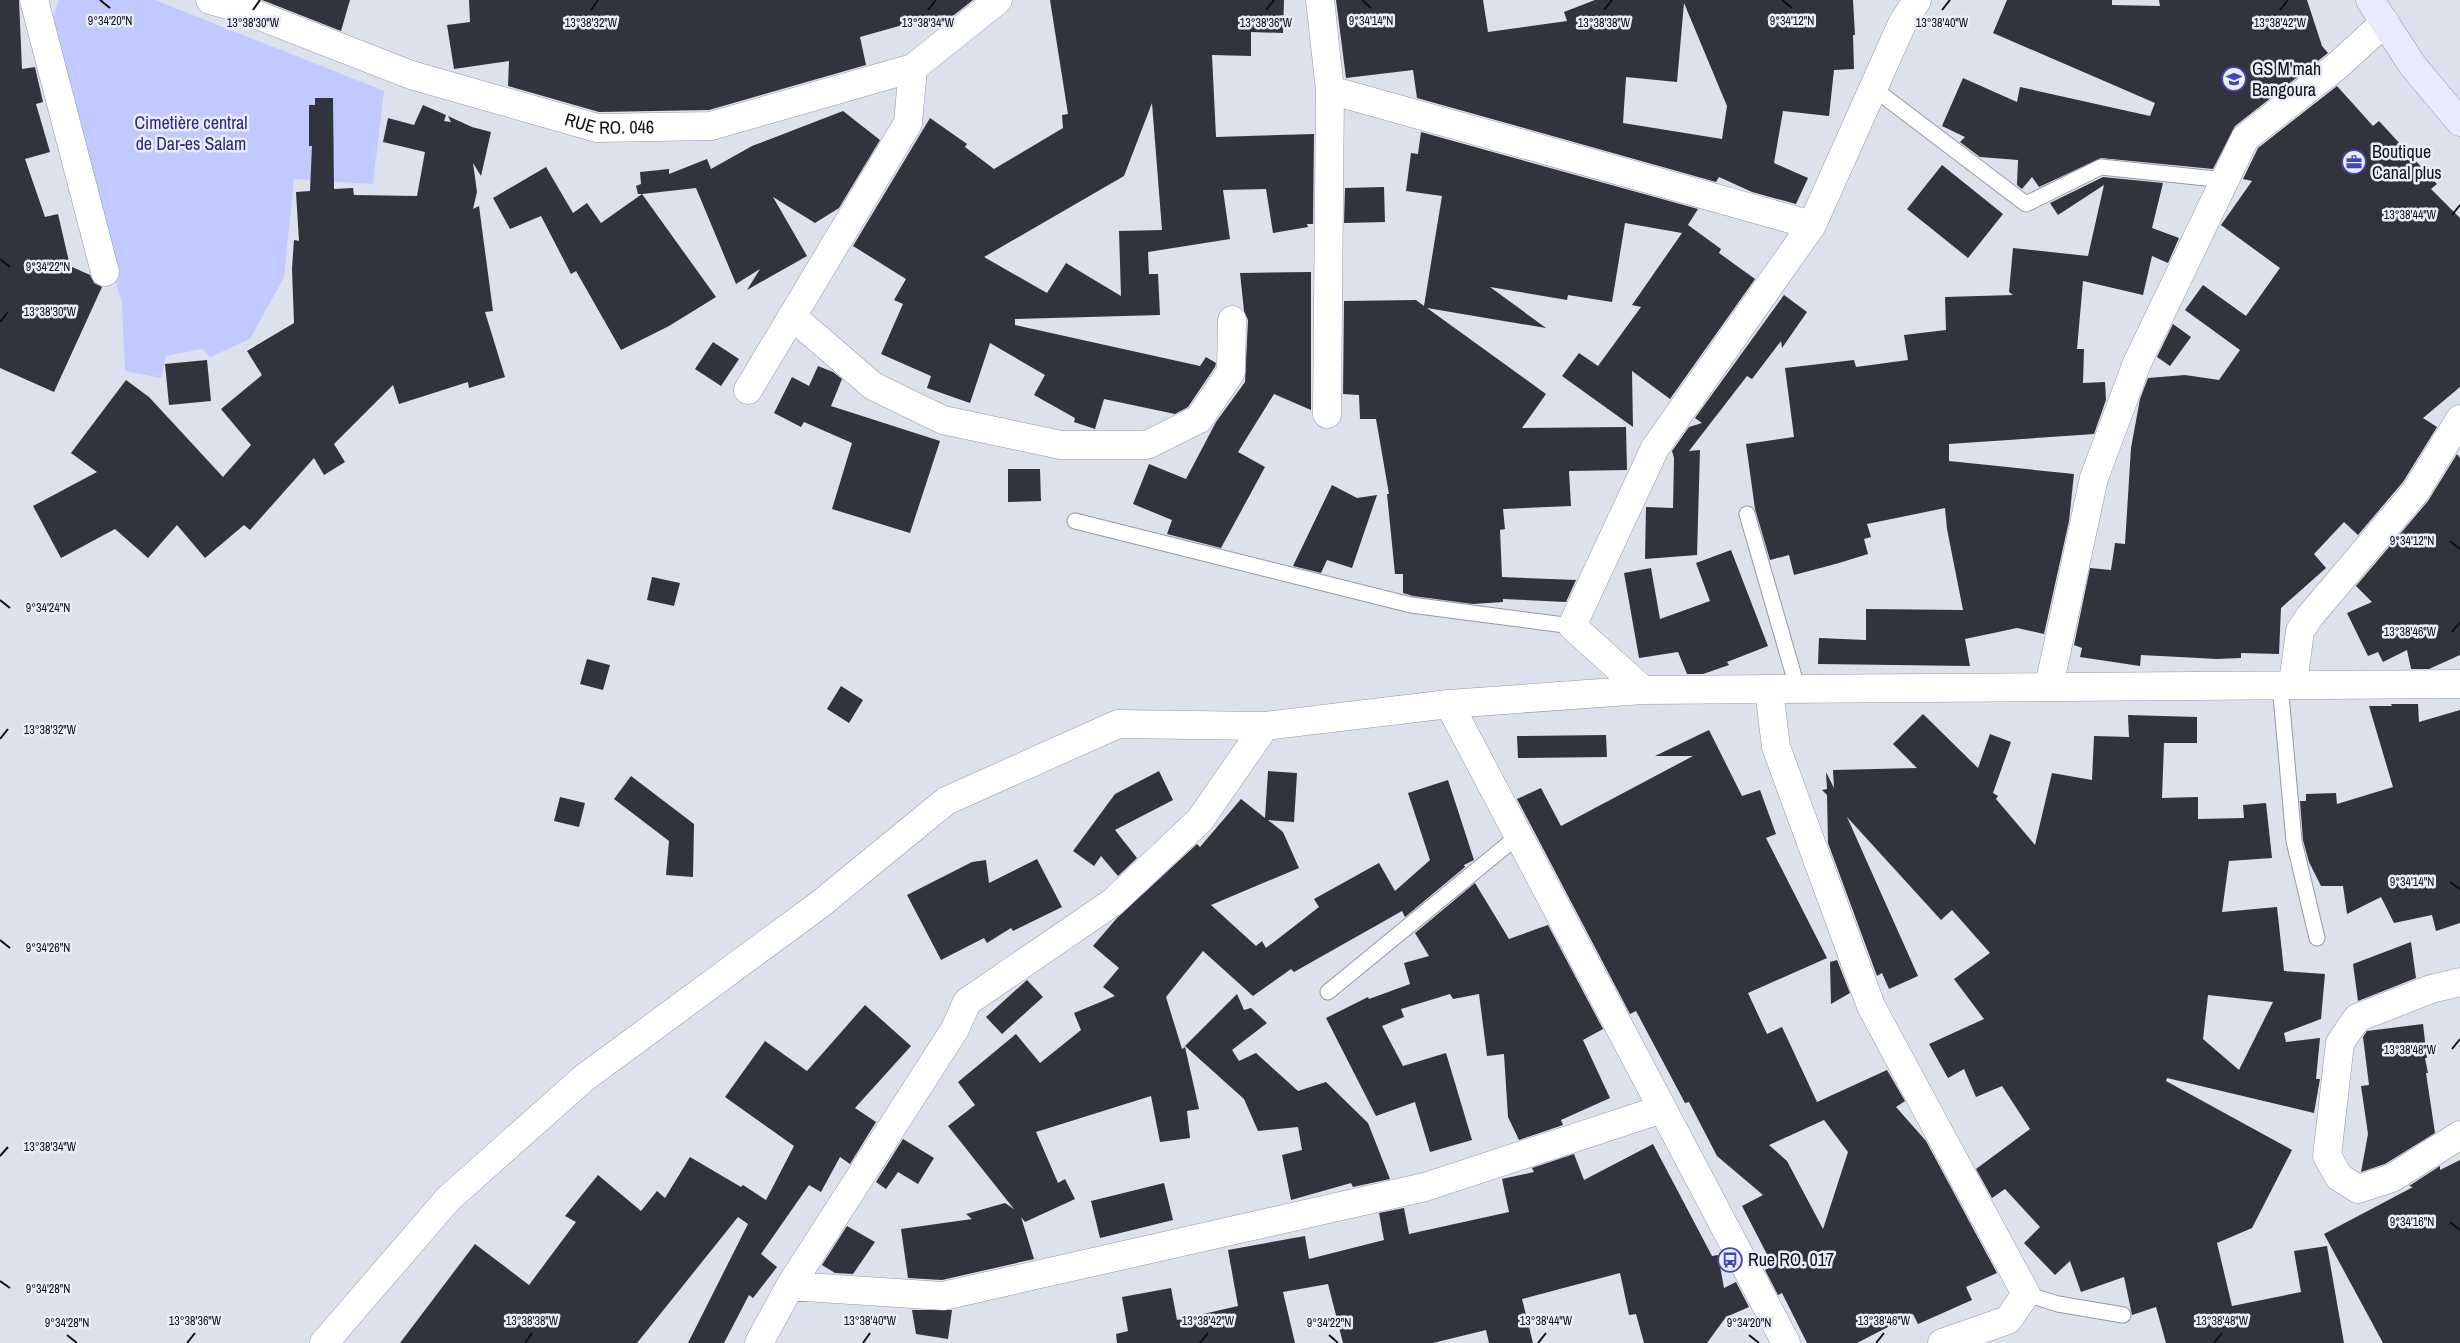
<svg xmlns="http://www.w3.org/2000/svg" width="2460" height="1343" font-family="'Archivo Narrow',sans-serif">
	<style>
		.green { fill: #c0cafe }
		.building { fill: #31333d; fill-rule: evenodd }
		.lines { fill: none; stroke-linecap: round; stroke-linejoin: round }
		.service-casing { stroke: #9598a4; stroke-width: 17 }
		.minor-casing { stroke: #9598a4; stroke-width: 29 }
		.tertiary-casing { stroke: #9598a4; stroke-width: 29 }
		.secondary-casing { stroke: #9598a4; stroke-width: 29 }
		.service { stroke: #fff; stroke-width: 15 }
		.minor { stroke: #fff; stroke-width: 28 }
		.tertiary { stroke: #fff; stroke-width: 28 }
		.secondary { stroke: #e8ebfd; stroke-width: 28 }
		.ticks { fill: none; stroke: #0e0e13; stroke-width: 2 }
		.labels { text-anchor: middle; stroke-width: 5; stroke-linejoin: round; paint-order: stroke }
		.poi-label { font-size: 18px; fill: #0e0e13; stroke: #eaedfb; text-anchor: start }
		.street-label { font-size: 18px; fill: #0e0e13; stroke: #eaedfb }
		.park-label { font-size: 18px; fill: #29287f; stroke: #eaedfb }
		.ticks-label { font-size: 12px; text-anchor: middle; fill: #0e0e13; stroke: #eaedfb; stroke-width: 5; stroke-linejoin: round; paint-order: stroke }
	</style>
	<rect width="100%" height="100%" fill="#dde0ed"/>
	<!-- green -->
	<path class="green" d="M59 0H155L384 91 373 184 294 179 284 277 250 339 210 357 203 349 166 356 161 378 125 371 122 303 101 230 53 37 54 14Z"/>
	<!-- building -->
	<path class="building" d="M0 0H19L22 69 35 67 43 102 36 104 50 152 25 159 45 217 58 214 70 266 90 275 94 283 102 287 54 392 0 368Z
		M262 0H350L341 31Z
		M469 0H973L949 19 899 26 860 37 866 65 709 110 599 112 508 86 509 61 454 69 447 25 470 22Z
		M1050 0H1284L1283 33 1251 32V56L1212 55 1216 137 1314 134 1313 224H1307L1308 227 1273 233 1266 189 1223 190 1230 239 1148 252 1149 274H1158L1160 315 1015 319V325L1200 366 1206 357 1216 363 1215 367 1188 407 1175 414 1104 399 1095 429 1074 422 1075 418 1034 395 1045 375 990 343 970 403 927 388 931 376 881 354 903 304 894 300 906 279 853 246 930 118 967 144 965 147 994 169 1063 128 1062 115 1068 114ZM1152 103 1162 230 1119 231 1121 296 1066 263 1047 293 984 257 1124 176Z
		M1336 0H1483L1488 32 1567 21 1564 12 1595 0H1853L1855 35H1853L1854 69 1834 70 1829 116 1783 111 1774 163 1808 178 1796 204 1752 192 1719 177 1716 182 1417 98 1413 70 1346 78ZM1684 3 1727 106 1722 139 1623 123 1626 77 1677 82Z
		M2007 0H2112V5L2160 6 2159 0H2307L2322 46 2328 53 2235 126 2213 169 2101 158 2039 187 2032 177 2022 189 2017 185 2018 160 1980 157 1960 142 1965 137 1942 126 1963 78 2017 102 2020 87 2150 116 2155 103 1993 33Z
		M2337 86 2373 126 2379 121 2437 184 2431 189 2460 218V387L2423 418 2437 427 2403 482 2358 535 2344 522 2314 554 2326 568 2281 608 2279 654 2241 653V658L2217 659 2141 655 2140 666 2080 657 2082 648 2074 645 2090 568 2111 570 2115 543 2125 544 2131 448 2140 399 2148 378 2185 375 2219 380 2240 350 2185 310 2203 285 2246 316 2280 268 2221 225 2252 181 2243 179 2258 148Z
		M315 98H333L334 189 353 188 354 195 417 196 425 152 383 142 388 118 414 125 423 105 446 115 444 121 451 122 448 116 472 127 491 132 481 176 473 163 477 192 473 209 479 206 493 311 485 312 505 377 469 388 468 382 399 404 393 385 334 444 345 462 324 475 314 458 250 530 244 525 205 558 177 525 148 558 115 529 61 558 33 506 97 472 71 453 126 380 149 397 223 477 251 445 221 409 262 375 247 351 294 323 292 269 294 240 299 241 296 192 310 191 312 146H309V105H315Z
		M843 111 880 140 839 208 815 223 773 197 807 256 747 290 760 269 736 284 696 188 642 194 716 297 669 326 621 350 576 271 571 274 541 216 510 229 493 198 546 167 573 213 587 203 601 223 642 194H638L636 186 641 184 640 172 669 169V174L707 159 711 169 752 146Z
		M1421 132 1698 209 1686 228 1688 225 1721 249 1719 253 1755 279 1670 399 1632 371 1633 427 1562 376 1579 353 1598 366 1641 307 1632 305 1682 233 1625 223 1612 302 1568 295 1567 300 1490 287 1546 328 1427 308 1546 394 1522 428 1626 427 1627 470 1569 471 1571 506 1503 509 1505 529 1500 530 1502 577 1576 580 1566 602 1503 599V602L1473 604 1413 596 1403 593V574H1395L1387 494H1389L1376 419H1360L1359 395 1343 394 1344 301 1416 300 1424 306 1442 196 1406 191 1411 153 1418 154Z
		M1942 165 2003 214 1968 258 1907 209Z
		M2103 177 2163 183 2152 228 2179 238 2168 263 2152 256 2143 295 2083 281 2077 349H2084L2083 383 2105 382 2106 400 2094 434 1949 444V461L2074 474 2069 521 2044 634 2017 628 1965 639 1970 666 1818 664 1819 638 1866 640V609L1963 610 1947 529 1945 508 1867 524 1871 537 1864 539 1868 554 1839 563 1794 575 1789 555 1770 560 1755 509 1746 444 1794 437 1785 368 1854 360 1856 367 1908 360 1904 335 1946 330 1945 297 2013 295 2009 292 2013 248 2088 256 2104 185 2058 215 2050 203Z
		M1384 187 1385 222 1344 223 1345 188Z
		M1311 272V410L1274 394 1238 452 1265 467 1221 548 1167 534 1172 520 1133 504 1149 464 1186 479 1216 422 1245 382 1248 320 1244 311 1240 273Z
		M1784 295 1807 312 1782 348 1781 341 1752 379 1747 376 1689 451 1700 450 1697 555 1645 559 1646 507 1673 508 1674 458 1672 451 1689 427 1702 423 1695 418Z
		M2173 324 2191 337 2170 366 2157 357Z
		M713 342 739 359 721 386 695 369Z
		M207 360 211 401 169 405 165 364Z
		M818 366 833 372 842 379 831 406 940 441 910 533 832 509 852 443 804 422 801 427 774 413 792 377 809 386Z
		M2457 454 2460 458V655L2429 669H2411L2407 650 2383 662 2378 652 2368 656 2347 613 2372 602 2356 586 2428 501Z
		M1008 469H1040L1041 501 1008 502Z
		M1332 485 1357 498 1377 495 1352 568 1327 560 1321 573 1293 566Z
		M1731 550 1768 646 1727 662 1729 665 1703 674H1687L1678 652 1639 658 1624 573 1651 568 1660 619 1710 601 1696 563Z
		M652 577 680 583 674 606 647 600Z
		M587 659 610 665 603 690 580 684Z
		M841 686 863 700 849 723 827 709Z
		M2391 704H2418L2419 722 2460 710V923L2436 931 2432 915 2394 923 2381 897 2347 914 2343 886H2321L2309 862 2303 840 2300 801H2306V794L2336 793 2337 804 2393 787 2369 706H2392Z
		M1923 714 1978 768 1990 734 2011 742 1993 793 1998 796 1996 799 2035 845 2052 773 2092 780 2094 736 2129 737 2128 715 2197 717V743H2164L2162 798 2198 797V819L2244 818 2243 805 2266 803 2272 858 2229 861 2222 912 2277 907 2284 971 2325 974 2321 1019 2284 1033 2286 1042 2320 1038 2316 1079H2320L2314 1113 2167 1078 2166 1081 2292 1150 2252 1228 2217 1243 2232 1306 2301 1292 2294 1251 2327 1246 2344 1343H2166L2156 1307 2132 1315 2124 1277 2081 1292 2070 1261 2055 1275 2024 1243 2040 1227 2005 1189 1992 1198 1976 1169 2030 1129 2002 1086 1976 1097 1964 1069 1948 1078 1929 1044 1984 1019 1954 979 1990 953 1952 910 1941 920 1847 817 1918 976 1889 989 1882 973 1877 976 1828 843 1827 795 1822 790 1827 789 1826 772 1834 788 1833 770 1917 768 1893 744ZM2208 995 2273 1002 2239 1070 2203 1039Z
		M1709 730 1742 796 1760 790 1776 834 1766 838 1827 958 1748 993 1767 1034 1782 1027 1817 1102 1887 1070 1905 1101 1896 1107 1926 1141 1997 1273 1966 1287 1972 1300 1918 1324 1913 1314 1857 1343H1807L1782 1293 1778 1295 1765 1270 1773 1266 1742 1206 1763 1195 1717 1156 1689 1102 1685 1103 1636 1011 1630 1014 1517 799 1541 788 1561 826 1693 756H1655ZM1824 1120 1848 1152 1823 1229 1787 1161 1769 1145Z
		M1606 735 1607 757 1518 758 1517 736Z
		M1159 771 1173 800 1115 830 1137 858 1118 876 1101 856 1094 866 1073 851 1115 794Z
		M1268 771 1297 773 1294 822 1268 820 1283 832 1299 868 1211 905 1256 946 1262 941 1266 948 1319 907 1314 899 1379 863 1395 891 1430 860 1408 793 1448 780 1474 860 1464 865 1465 867 1405 917 1402 911 1294 972 1291 969 1253 996 1203 951 1166 997 1182 1049 1185 1047 1199 1109 1187 1111 1190 1138 1160 1142 1151 1096 1036 1132 1058 1183 1065 1179 1075 1199 1025 1222 1021 1217 1034 1259 942 1280 908 1278 901 1229 972 1219 966 1214 1005 1203 1014 1209 948 1126 975 1105 958 1082 1016 1034 1040 1063 1081 1030 1074 1013 1115 996 1103 987 1119 968 1093 946 1117 918 1197 844 1200 847 1241 799 1265 818Z
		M631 776 694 824 693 877 666 875 669 841 614 799Z
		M560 797 585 803 579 827 554 821Z
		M1037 859 1062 907 1013 931 1011 928 987 943 984 938 941 960 907 895 972 862 986 860 989 883Z
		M1475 883 1509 939 1548 925 1603 1029 1583 1040 1610 1098 1561 1120 1563 1125 1519 1140 1508 1117 1504 1054 1487 1056 1479 994 1453 999 1450 994 1401 1009 1404 1017 1382 1026 1403 1066 1446 1053 1472 1140 1430 1152 1415 1102 1376 1116 1326 1018 1368 997 1369 999 1410 984 1404 963 1429 956 1415 933Z
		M2411 942 2416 978 2358 1001 2353 964Z
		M1837 960 1850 993 1831 1004 1830 962Z
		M1027 980 1043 997 1002 1034 986 1017Z
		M1237 994 1244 1010 1251 1008 1267 1023 1232 1050 1239 1061 1256 1053 1298 1091 1326 1082 1368 1123 1390 1179 1353 1187 1351 1183 1291 1200 1282 1155 1302 1150 1298 1127 1258 1131 1244 1099 1185 1046Z
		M865 1005 911 1046 855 1108 876 1122 850 1164 840 1157 821 1192 809 1185 761 1254 777 1267 753 1298 749 1295 724 1343H688L748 1224 738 1217 637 1343H400L475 1244 529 1285 576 1222 565 1216 598 1175 641 1211 657 1191 665 1198 690 1157 741 1187 743 1185 766 1200 794 1146 725 1097 765 1041 807 1071Z
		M2423 1024 2427 1058H2425L2428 1073H2426L2435 1133 2385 1164 2361 1172 2368 1134 2361 1086 2369 1085 2363 1037 2367 1031Z
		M903 1139 934 1158 918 1184 898 1172 886 1189 876 1182Z
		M1653 1144 1712 1256 1718 1255 1724 1288 1736 1282 1749 1307 1726 1317 1707 1343H1644L1636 1314 1629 1315 1620 1273 1522 1299 1533 1343H1489L1486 1330 1433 1343H1343L1328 1284 1283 1292 1295 1343H1117L1116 1334 1128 1331 1122 1297 1171 1288 1177 1320 1238 1306 1228 1250 1305 1236 1309 1259 1384 1240 1379 1213 1404 1208 1409 1234 1509 1212 1502 1179 1534 1172 1532 1168 1574 1154 1584 1180Z
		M2460 1160V1343H2383L2324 1234 2413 1187 2409 1186 2440 1166V1170Z
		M1164 1183 1173 1220 1100 1238 1091 1201Z
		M847 1226 875 1242 853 1274 835 1273 822 1265Z
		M912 1310H952L948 1339 916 1334Z"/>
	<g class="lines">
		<!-- service casing -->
		<g class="service-casing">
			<path id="service" d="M1873 88 2026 204 2101 167 2225 180
				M1747 514 1798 690
				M1075 521 1411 605 1572 626
				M2280 684 2294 841 2317 938
				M1328 992 1518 836
				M2026 1294 2058 1304 2123 1315"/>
		</g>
		<!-- minor casing -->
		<g class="minor-casing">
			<path id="minor" d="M34 0 105 272
				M1320 0 1330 90 1327 414
				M1330 90 1812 225
				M792 316 873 386 943 420 1061 445H1147L1199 419 1231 372 1232 320
				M748 390 908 123 913 68
				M2293 684 2300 631 2310 616 2416 491 2460 419
				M2049 686 2094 478 2137 363 2245 138 2337 66 2385 22
				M1643 690 1572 626 1655 448 1812 225 1902 24 1917 0
				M1769 690 1776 747 1871 1006 2026 1294 2008 1320 1942 1343
				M1449 704 1786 1343
				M2460 982 2431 989 2357 1018 2340 1043 2327 1156 2339 1177 2358 1189 2392 1178 2460 1135
				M790 1286 943 1296 1425 1187 1662 1109
				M324 1343 448 1199 584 1078 819 905 946 801 1118 724 1265 726 1449 704 1643 690 2460 684
				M759 1343 790 1286 955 1029 967 1002 1113 902 1200 820 1265 726"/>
		</g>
		<!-- tertiary casing -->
		<g class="tertiary-casing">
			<g id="tertiary">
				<path id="s1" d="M210 0 242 9 411 75 597 128 711 126 913 68 998 0"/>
			</g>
		</g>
		<!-- secondary casing -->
		<g class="secondary-casing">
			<path id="secondary" d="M2370 0 2413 66 2460 122"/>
		</g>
		<!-- service -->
		<use href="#service" class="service"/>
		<!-- minor -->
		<use href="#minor" class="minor"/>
		<!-- tertiary -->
		<use href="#tertiary" class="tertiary"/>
		<!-- secondary -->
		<use href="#secondary" class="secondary"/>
	</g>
	<!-- ticks -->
	<path class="ticks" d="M100 0 110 8M1362 0 1371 8M1782 0 1792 8M253 10 260 0M591 10 598 0M928 10 936 0M1266 10 1274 0M1604 10 1612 0M1942 10 1950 0M2280 10 2288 0M2452 215 2460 205M0 259 10 267M0 322 8 312M2450 541 2460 549M0 600 10 608M2452 632 2460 622M0 739 8 729M2450 882 2460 889M0 940 10 948M2452 1049 2460 1039M0 1156 8 1147M2450 1222 2460 1230M0 1281 10 1288M67 1335 77 1343M1329 1335 1338 1343M1749 1335 1759 1343M187 1343 195 1333M525 1343 532 1333M863 1343 870 1333M1200 1343 1208 1333M1538 1343 1546 1333M1876 1343 1884 1333M2214 1343 2222 1333"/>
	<!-- icons -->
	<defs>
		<g id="school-ring" transform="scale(1.25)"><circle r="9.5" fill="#eaedfb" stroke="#4345ba" stroke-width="1.5"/><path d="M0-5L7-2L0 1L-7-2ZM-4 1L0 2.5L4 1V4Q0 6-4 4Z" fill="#4345ba"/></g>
		<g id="office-ring" transform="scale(1.25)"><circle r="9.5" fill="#eaedfb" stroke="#4345ba" stroke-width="1.5"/><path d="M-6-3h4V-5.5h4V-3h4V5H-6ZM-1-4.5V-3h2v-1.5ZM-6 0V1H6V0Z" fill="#4345ba"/></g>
		<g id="bus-ring" transform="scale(1.25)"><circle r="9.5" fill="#eaedfb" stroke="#4345ba" stroke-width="1.5"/><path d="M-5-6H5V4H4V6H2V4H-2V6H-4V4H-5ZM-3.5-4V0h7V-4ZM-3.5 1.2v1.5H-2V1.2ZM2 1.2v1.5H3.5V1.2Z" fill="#4345ba"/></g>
	</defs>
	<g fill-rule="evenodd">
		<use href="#school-ring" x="2234" y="79"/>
		<use href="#office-ring" x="2354" y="162"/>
		<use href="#bus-ring" x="1730" y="1260"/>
	</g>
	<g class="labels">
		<!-- poi labels -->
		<g class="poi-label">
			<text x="2252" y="75">GS M'mah<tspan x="2252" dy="21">Bangoura</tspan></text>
			<text x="2372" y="158">Boutique<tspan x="2372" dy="21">Canal plus</tspan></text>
			<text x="1748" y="1266">Rue RO. 017</text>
		</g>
		<!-- street labels -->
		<g class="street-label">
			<text dy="6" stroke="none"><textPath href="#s1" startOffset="420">RUE RO. 046</textPath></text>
		</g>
		<!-- park labels -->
		<g class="park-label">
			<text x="191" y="129">Cimetière central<tspan x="191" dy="21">de Dar-es Salam</tspan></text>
		</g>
	</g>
	<g class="ticks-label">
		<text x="110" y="25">9°34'20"N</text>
		<text x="1371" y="25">9°34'14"N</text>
		<text x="1792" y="25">9°34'12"N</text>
		<text x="253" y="27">13°38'30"W</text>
		<text x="591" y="27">13°38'32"W</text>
		<text x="928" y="27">13°38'34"W</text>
		<text x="1266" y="27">13°38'36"W</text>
		<text x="1604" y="27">13°38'38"W</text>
		<text x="1942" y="27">13°38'40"W</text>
		<text x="2280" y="27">13°38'42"W</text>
		<text x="2410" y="219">13°38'44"W</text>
		<text x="48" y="271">9°34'22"N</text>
		<text x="50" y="316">13°38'30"W</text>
		<text x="2412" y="545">9°34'12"N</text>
		<text x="48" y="612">9°34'24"N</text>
		<text x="2410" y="636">13°38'46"W</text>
		<text x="50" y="734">13°38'32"W</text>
		<text x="2412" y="886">9°34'14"N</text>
		<text x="48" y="952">9°34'26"N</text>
		<text x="2410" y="1054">13°38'48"W</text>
		<text x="50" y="1151">13°38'34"W</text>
		<text x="2412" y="1226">9°34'16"N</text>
		<text x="48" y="1293">9°34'28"N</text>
		<text x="195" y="1325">13°38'36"W</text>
		<text x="532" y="1325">13°38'38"W</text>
		<text x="870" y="1325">13°38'40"W</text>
		<text x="1208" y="1325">13°38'42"W</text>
		<text x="1546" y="1325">13°38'44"W</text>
		<text x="1884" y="1325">13°38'46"W</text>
		<text x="2222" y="1325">13°38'48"W</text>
		<text x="67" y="1327">9°34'28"N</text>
		<text x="1329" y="1327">9°34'22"N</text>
		<text x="1749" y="1327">9°34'20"N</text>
	</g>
</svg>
